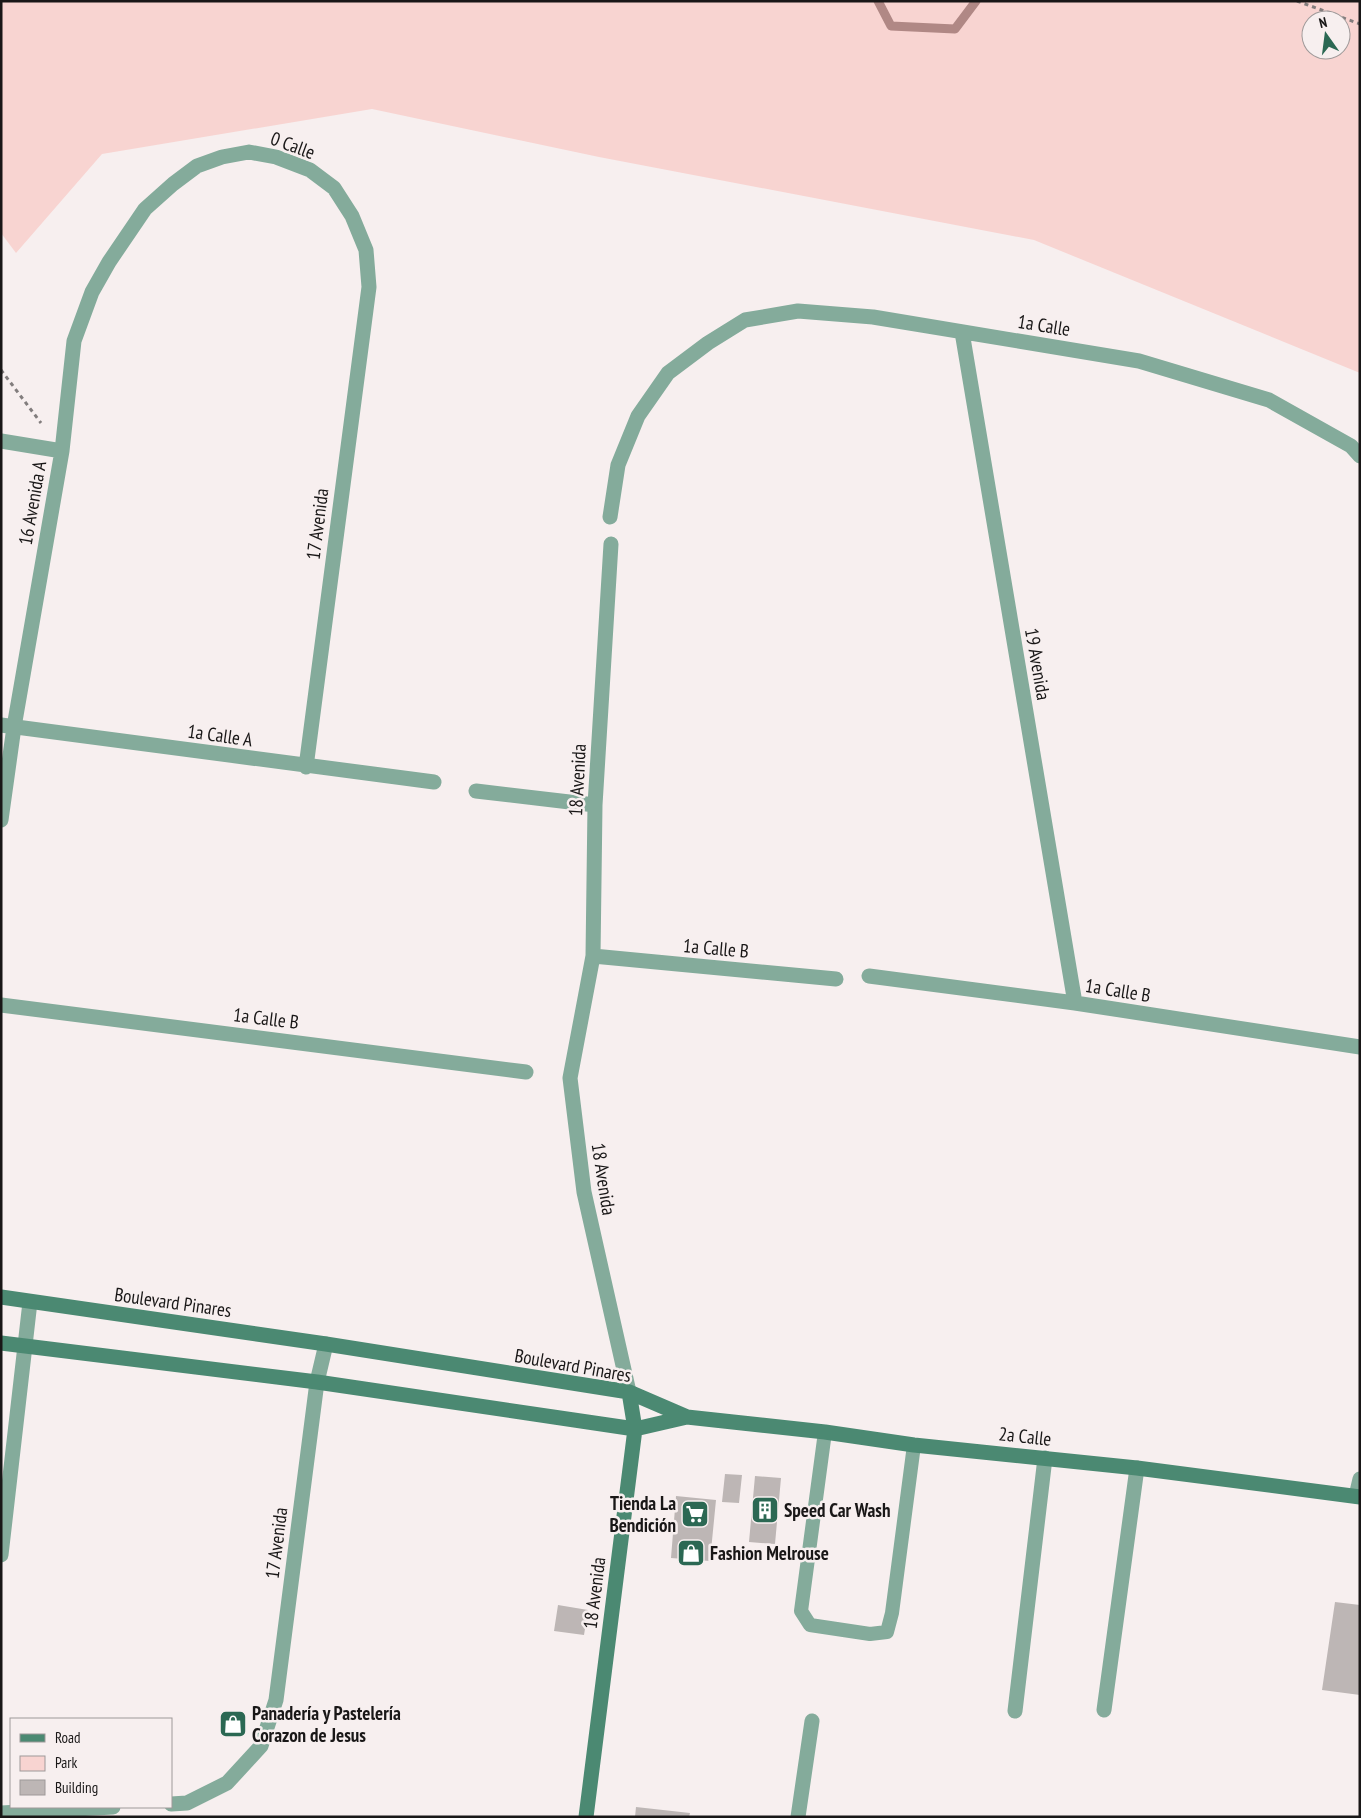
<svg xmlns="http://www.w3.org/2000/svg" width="1361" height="1818" font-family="'PT Sans Narrow',sans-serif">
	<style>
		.green { fill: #f8d4d1; fill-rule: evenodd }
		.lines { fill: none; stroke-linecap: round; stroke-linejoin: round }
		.stream { stroke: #b08885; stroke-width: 9 }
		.building { fill: #bdb6b5 }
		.path { stroke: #827d7d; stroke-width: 3; stroke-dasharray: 4 4; stroke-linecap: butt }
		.lane { stroke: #84ab9b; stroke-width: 14 }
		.street { stroke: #84ab9b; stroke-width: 15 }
		.secondary { stroke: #4b8972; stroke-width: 15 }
		.labels { text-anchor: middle; stroke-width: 5; stroke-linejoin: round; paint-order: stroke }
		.street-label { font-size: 19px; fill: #191717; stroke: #f7efef }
		.poi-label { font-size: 19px; font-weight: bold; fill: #191717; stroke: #f7efef; text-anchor: start }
	</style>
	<rect width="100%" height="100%" fill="#f7efef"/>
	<!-- green -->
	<path class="green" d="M1 1H1360V373L1034 240 599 157 372 109 102 154 16 253 1 233ZM1311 20H1341V50H1311Z"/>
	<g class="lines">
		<!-- stream -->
		<path class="stream" d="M878 1 891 26 955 29 976 1"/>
	</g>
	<!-- building -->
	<path class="building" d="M725 1474 742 1475 739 1503 722 1502Z
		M755 1476 781 1478 775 1544 749 1542Z
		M676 1496 716 1500 710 1561 671 1558Z
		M1335 1602 1360 1605V1695L1322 1690Z
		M558 1605 588 1610 584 1635 554 1631Z
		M636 1807 690 1813 689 1817H635Z"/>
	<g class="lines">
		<!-- path -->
		<path class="path" d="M1297 1 1360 24
			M1 370 41 423"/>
		<!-- lane -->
		<path class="lane" d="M825 1432 801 1611 810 1625 870 1634 887 1632 892 1613 914 1445"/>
		<!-- street -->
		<path class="street" d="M962 332 1075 1003
			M1 441 62 451
			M610 517 618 465 638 416 668 373 708 343 745 320 798 311 873 317 1139 361 1269 400 1351 446 1360 456
			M611 544 595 805 593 956 570 1078 584 1192 629 1392
			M1 725 434 782
			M476 791 595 805
			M1 820 14 727 62 451 74 341 92 292 109 262 145 209 173 184 197 166 222 157 249 152 276 157 310 170 334 188 352 216 366 250 369 287 306 767
			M593 956 836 979
			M869 976 1075 1003 1360 1047
			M1 1005 526 1072
			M1356 1496 1360 1479
			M1 1555 30 1302
			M1104 1710 1137 1468
			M1015 1711 1045 1458
			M171 1804 187 1803 227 1783 261 1746 276 1700 317 1382 326 1344
			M1 1813 113 1807
			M798 1817 812 1721"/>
		<!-- secondary -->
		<path class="secondary" d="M1 1297 326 1344 629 1392 687 1417 825 1432 914 1445 1137 1468 1360 1497
			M1 1343 317 1382 635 1429 687 1417
			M586 1817 635 1429 629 1392"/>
	</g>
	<!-- icons -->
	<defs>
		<g id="building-square" transform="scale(1.4375)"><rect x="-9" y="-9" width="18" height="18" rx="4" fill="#2b6853" stroke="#f7efef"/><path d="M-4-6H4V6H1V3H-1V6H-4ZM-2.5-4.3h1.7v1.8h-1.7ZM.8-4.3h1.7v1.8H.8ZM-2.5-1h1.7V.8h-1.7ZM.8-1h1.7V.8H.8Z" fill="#fff"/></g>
		<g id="supermarket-square" transform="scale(1.4375)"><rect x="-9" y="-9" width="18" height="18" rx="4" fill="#2b6853" stroke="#f7efef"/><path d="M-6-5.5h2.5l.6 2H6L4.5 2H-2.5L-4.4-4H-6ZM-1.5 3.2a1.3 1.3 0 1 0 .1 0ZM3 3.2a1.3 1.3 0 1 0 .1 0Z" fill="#fff"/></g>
		<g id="shop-square" transform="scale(1.4375)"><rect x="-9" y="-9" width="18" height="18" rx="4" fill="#2b6853" stroke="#f7efef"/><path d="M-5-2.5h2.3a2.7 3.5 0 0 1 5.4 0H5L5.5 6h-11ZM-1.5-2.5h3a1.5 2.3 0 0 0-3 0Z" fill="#fff"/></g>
	</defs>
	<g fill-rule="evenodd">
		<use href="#building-square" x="765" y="1510"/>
		<use href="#supermarket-square" x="695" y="1514"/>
		<use href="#shop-square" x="691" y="1553"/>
		<use href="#shop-square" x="233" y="1724"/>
	</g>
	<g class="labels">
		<!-- street labels -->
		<g class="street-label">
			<text transform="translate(293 145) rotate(20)" y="7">0 Calle</text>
			<text transform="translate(1044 325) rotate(9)" y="7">1a Calle</text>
			<text transform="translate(32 503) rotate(-80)" y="7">16 Avenida A</text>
			<text transform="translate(317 524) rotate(-83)" y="7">17 Avenida</text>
			<text transform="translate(1038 664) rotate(80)" y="7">19 Avenida</text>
			<text transform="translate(220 735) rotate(8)" y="7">1a Calle A</text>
			<text transform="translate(577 780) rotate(-87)" y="7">18 Avenida</text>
			<text transform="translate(716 948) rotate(5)" y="7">1a Calle B</text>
			<text transform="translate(1118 990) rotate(9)" y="7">1a Calle B</text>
			<text transform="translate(266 1018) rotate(7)" y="7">1a Calle B</text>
			<text transform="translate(604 1179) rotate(81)" y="7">18 Avenida</text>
			<text transform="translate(173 1302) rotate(8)" y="7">Boulevard Pinares</text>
			<text transform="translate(573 1365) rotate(10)" y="7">Boulevard Pinares</text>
			<text transform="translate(1025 1436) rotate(6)" y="7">2a Calle</text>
			<text transform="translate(276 1543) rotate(-83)" y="7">17 Avenida</text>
			<text transform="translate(594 1593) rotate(-83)" y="7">18 Avenida</text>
		</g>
		<!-- poi labels -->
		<g class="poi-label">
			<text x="676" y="1510" text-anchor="end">Tienda La<tspan x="676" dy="22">Bendición</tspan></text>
			<text x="784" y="1517">Speed Car Wash</text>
			<text x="710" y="1560">Fashion Melrouse</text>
			<text x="252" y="1720">Panadería y Pastelería<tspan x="252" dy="22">Corazon de Jesus</tspan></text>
		</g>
	</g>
	<!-- border -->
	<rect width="1361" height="1818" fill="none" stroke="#191717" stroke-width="5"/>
	<!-- legend -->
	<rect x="10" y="1718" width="162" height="90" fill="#f7efef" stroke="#9e9999"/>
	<rect x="20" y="1734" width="25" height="8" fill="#4b8972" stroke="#9e9999"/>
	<text x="55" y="1743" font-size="15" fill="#191717">Road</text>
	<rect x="20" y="1756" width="25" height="15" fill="#f8d4d1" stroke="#9e9999"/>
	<text x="55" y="1768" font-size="15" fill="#191717">Park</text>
	<rect x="20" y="1780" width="25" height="15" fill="#bdb6b5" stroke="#9e9999"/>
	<text x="55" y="1793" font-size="15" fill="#191717">Building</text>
	<!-- north arrow -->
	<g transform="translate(1326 35) rotate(346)"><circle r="24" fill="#f7efef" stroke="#9e9999"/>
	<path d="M0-4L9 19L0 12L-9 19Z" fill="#2b6853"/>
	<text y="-8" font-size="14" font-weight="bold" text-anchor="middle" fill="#191717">N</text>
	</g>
</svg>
